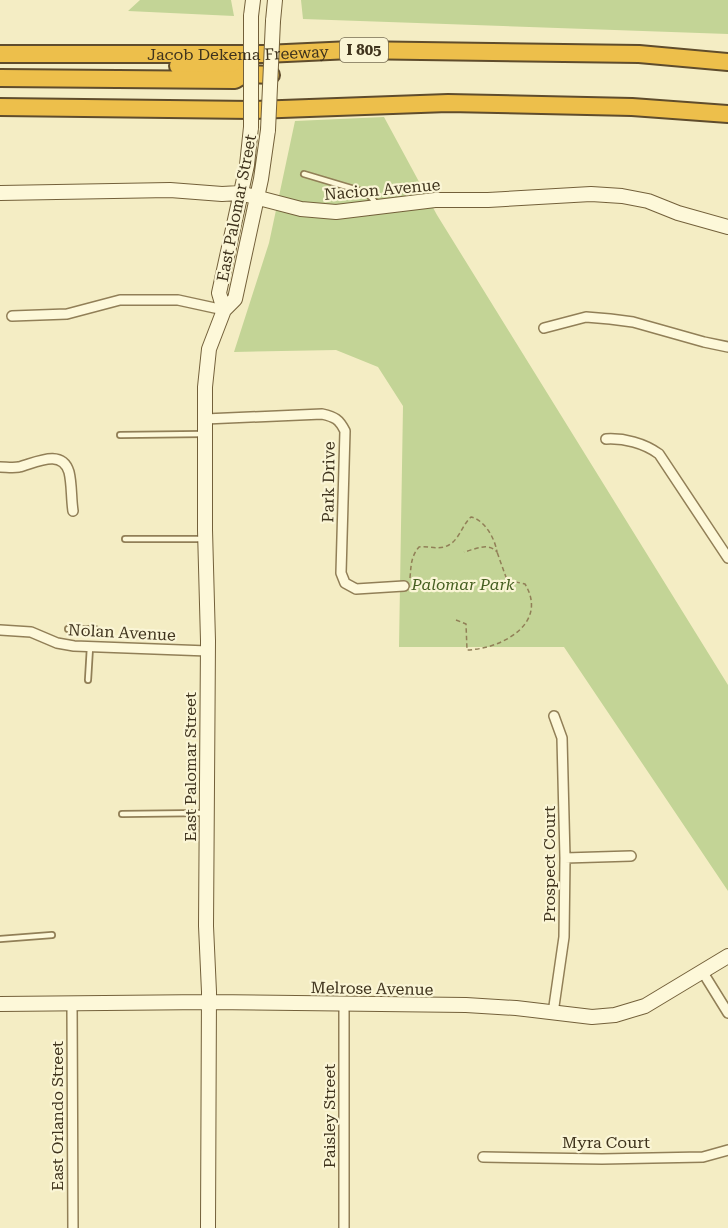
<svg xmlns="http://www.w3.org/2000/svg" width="728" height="1228" font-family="'Roboto Serif',serif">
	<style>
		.green { fill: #c3d496 }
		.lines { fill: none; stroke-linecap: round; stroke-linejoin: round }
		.lane-casing { stroke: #917f57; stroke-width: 8 }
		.street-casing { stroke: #917f57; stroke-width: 12 }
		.secondary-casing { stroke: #73603a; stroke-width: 16 }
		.highway-casing { stroke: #5f4c2c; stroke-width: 20 }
		.path { stroke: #917f57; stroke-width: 1.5; stroke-dasharray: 4.5 3; stroke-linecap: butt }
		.lane { stroke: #fdf8d9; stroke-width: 4.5 }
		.street { stroke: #fdf8d9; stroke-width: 9 }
		.secondary { stroke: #fdf8d9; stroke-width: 14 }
		.highway { stroke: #edbf4b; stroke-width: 16 }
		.secondary-bridge-casing { stroke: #73603a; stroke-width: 16; stroke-linecap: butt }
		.secondary-bridge { stroke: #fdf8d9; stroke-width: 14 }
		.labels { text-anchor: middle; stroke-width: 4.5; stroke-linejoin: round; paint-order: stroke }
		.shield { fill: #faf5d5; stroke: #776d54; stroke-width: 1.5 }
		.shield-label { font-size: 15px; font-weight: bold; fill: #3f331d }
		.street-label { font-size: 16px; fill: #3f331d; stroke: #faf5d5 }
		.park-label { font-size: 16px; font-style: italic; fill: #465f21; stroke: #faf5d5 }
	</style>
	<rect width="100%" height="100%" fill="#f4edc4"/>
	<!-- green -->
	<path class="green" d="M140 0H231L234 16 128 11Z
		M301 0H728V34L303 19Z
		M384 117 437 215 728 685V891L564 647H399L403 406 378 367 336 350 234 352 269 243 295 121Z"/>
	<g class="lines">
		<!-- lane casing -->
		<g class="lane-casing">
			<path id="lane" d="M304 174 361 191 368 194 377 204
				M120 435 202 434
				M125 539H203
				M68 629H95
				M88 680 90 647
				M122 814 204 813
				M0 939 52 935"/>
		</g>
		<!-- street casing -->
		<g class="street-casing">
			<path id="street" d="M12 316 67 314 120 300H178L224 310
				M544 328 586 317 610 319 633 322 704 342 728 347
				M205 419 322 414C335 417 339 419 345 431L341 573 345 583 356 589 404 586
				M606 439C624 438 644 443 659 454L728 558
				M0 467C6 467 13 468 19 467 35 463 62 448 69 472 72 484 71 498 73 511
				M0 630 31 632 57 643 74 646 208 651
				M565 858 631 856
				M702 971 728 1013
				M72 1004 73 1228
				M344 1004V1228
				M553 1013 564 937 565 858 562 738 554 716
				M483 1157 602 1159 703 1157 728 1150"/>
		</g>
		<!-- secondary casing -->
		<g class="secondary-casing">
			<path id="secondary" d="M251 16 253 0
				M273 21 275 0
				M0 193 170 190 222 194 240 193 301 209 336 212 435 200H488L591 194 622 196 648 201 678 213 728 227
				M224 310 219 293 247 165 251 127
				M0 1004 209 1002 466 1005 516 1008 592 1017 615 1015 645 1006 728 956
				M208 1228 209 992 206 926 208 641 205 530V387L209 349 224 310 235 299 261 179 268 130"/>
		</g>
		<!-- highway casing -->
		<g class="highway-casing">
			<g id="highway">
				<path id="s1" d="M0 54H265L351 50 639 54 728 62"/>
				<path d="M178 66H235L245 74 271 75"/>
				<path d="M0 78 235 80 245 74"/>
				<path d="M0 107 252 110 448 103 632 107 728 114"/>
			</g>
		</g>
		<!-- path -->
		<path class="path" d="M410 578C411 566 411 556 419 547 427 546 437 549 444 547 459 543 461 526 471 517 485 520 495 539 497 552 488 542 476 549 464 552
			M456 620 466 624 467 650C501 649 549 624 525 584L507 580 497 552"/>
		<!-- lane -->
		<use href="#lane" class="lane"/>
		<!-- street -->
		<use href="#street" class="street"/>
		<!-- secondary -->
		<use href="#secondary" class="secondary"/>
		<!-- highway -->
		<use href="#highway" class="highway"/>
		<!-- secondary-bridge casing -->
		<g class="secondary-bridge-casing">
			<path id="secondary-bridge" d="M251 127V16
				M268 130 273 21"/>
		</g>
		<!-- secondary-bridge -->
		<use href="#secondary-bridge" class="secondary-bridge"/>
	</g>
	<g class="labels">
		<!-- shield labels -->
		<rect class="shield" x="340" y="38" width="48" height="24" rx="4.5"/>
		<g class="shield-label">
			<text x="364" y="55">I 805</text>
		</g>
		<!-- street labels -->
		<g class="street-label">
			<text dy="6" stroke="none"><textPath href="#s1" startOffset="238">Jacob Dekema Freeway</textPath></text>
			<text transform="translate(382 189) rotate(-5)" y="6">Nacion Avenue</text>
			<text transform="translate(236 208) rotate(-79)" y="6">East Palomar Street</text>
			<text transform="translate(328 482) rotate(-89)" y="6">Park Drive</text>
			<text transform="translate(122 632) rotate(3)" y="6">Nolan Avenue</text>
			<text transform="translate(190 767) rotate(-90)" y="6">East Palomar Street</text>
			<text transform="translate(549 864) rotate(-90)" y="6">Prospect Court</text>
			<text transform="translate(372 988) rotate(1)" y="6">Melrose Avenue</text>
			<text transform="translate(57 1116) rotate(-90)" y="6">East Orlando Street</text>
			<text transform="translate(329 1116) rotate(-90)" y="6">Paisley Street</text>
			<text x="606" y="1148">Myra Court</text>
		</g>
		<!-- park labels -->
		<g class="park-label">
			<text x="463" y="590">Palomar Park</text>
		</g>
	</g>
</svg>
